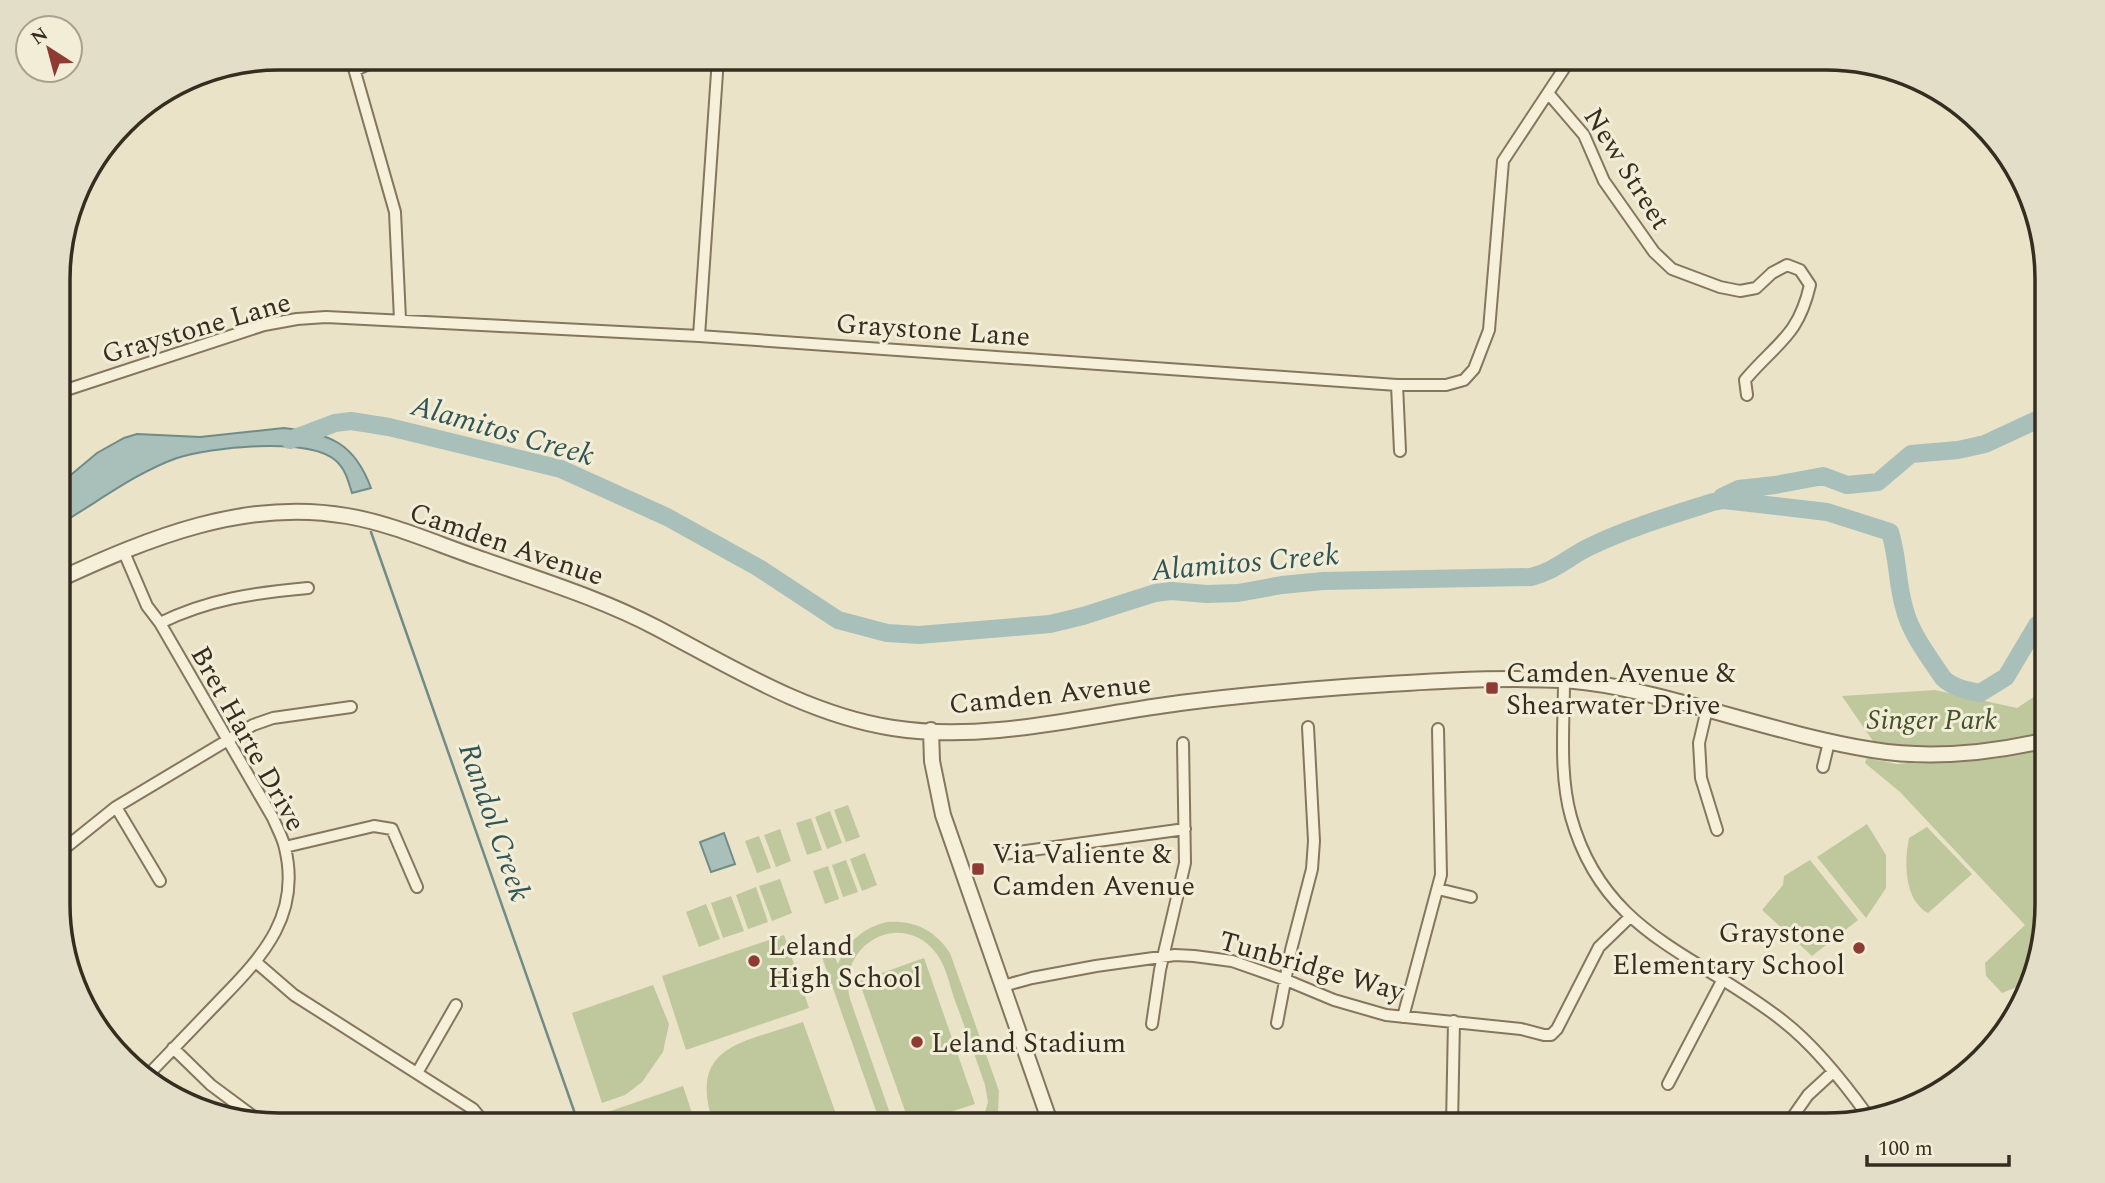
<svg xmlns="http://www.w3.org/2000/svg" width="2105" height="1183" font-family="Spectral,serif">
	<style>
		.green { fill: #bfc89c }
		.water { fill: #a8bfba; stroke: #708c88; stroke-width: 2 }
		.lines { fill: none; stroke-linecap: round; stroke-linejoin: round }
		.stream { stroke: #708c88; stroke-width: 2.5 }
		.river { stroke: #a8bfba; stroke-width: 18 }
		.minor-casing { stroke: #85765e; stroke-width: 14 }
		.tertiary-casing { stroke: #85765e; stroke-width: 18 }
		.minor { stroke: #f6f0da; stroke-width: 10 }
		.tertiary { stroke: #f6f0da; stroke-width: 14 }
		.poi-dot { fill: #8e3b34; stroke: #f2edd7; stroke-width: 2.5 }
		.labels { text-anchor: middle; stroke-width: 6; stroke-linejoin: round; paint-order: stroke }
		.street-label { font-size: 28px; fill: #362d21; stroke: #f2edd7 }
		.poi-label { font-size: 28px; fill: #362d21; stroke: #f2edd7; text-anchor: start }
		.park-label { font-size: 28px; font-style: italic; fill: #435129; stroke: #f2edd7 }
		.water-label { font-size: 30px; font-style: italic; fill: #315455; stroke: #f2edd7 }
		.rim { fill: none; stroke: #362d21; stroke-width: 3.5 }
	</style>
	<rect width="100%" height="100%" fill="#eae3c8"/>
	<!-- green -->
	<path class="green" d="M2047 688V733L2036 737 1965 748 1877 747 1842 696 1935 690 2017 708Z
		M2047 748V918L2027 983 2002 993 1986 976 1985 963 2025 925 1900 792 1865 763 1867 758 1897 764 1917 762 1930 758 1993 759Z
		M848 805 860 837 846 842 834 810Z
		M830 811 842 843 827 849 815 817Z
		M811 818 822 850 807 855 796 823Z
		M1867 824 1886 855V888L1866 918 1817 857Z
		M1927 827 1972 874 1928 913C1904 900 1904 862 1909 838Z
		M780 829 791 861 776 867 764 835Z
		M759 836 771 868 757 873 745 841Z
		M865 853 877 885 862 891 850 859Z
		M846 860 858 892 843 897 832 865Z
		M1810 860 1858 920 1812 956 1762 910 1783 885 1784 876Z
		M828 866 839 899 825 904 813 871Z
		M780 879 792 913 772 921 759 886Z
		M756 887 768 922 748 929 736 895Z
		M731 896 744 931 723 938 711 903Z
		M706 904 720 939 699 947 686 912Z
		M887 922C914 920 935 930 950 953L999 1091 998 1113 994 1125H981L988 1102 985 1085C975 1056 965 1027 954 998 949 983 946 966 936 953 901 908 836 945 850 999L894 1125H881L822 957 833 953 838 964C848 941 863 928 887 922Z
		M784 935 809 1008 686 1050 662 976Z
		M924 958 975 1104 910 1125 859 981Z
		M653 985 669 1024 663 1052 642 1082 625 1095 602 1103 572 1013Z
		M803 1022 840 1125H714C686 1045 743 1043 803 1022Z
		M683 1086 696 1125H606L602 1114Z"/>
	<!-- water -->
	<path class="water" d="M284 428C330 434 354 442 371 488L352 493C348 480 345 468 335 460 307 437 210 447 177 458 135 473 98 502 60 524V484L97 453 124 438 137 434 200 437Z
		M724 833 735 864 711 872 700 842Z"/>
	<g class="lines">
		<!-- stream -->
		<path class="stream" d="M371 532 579 1125"/>
		<!-- river -->
		<path class="river" d="M290 440 335 423 351 421 389 427 561 469 667 517 759 568 838 620 887 633 919 635 1050 624 1083 616 1155 593 1171 591 1207 594 1238 593 1282 585 1323 581 1531 577C1555 571 1567 558 1589 547 1628 528 1672 515 1713 502L1724 500 1827 512 1890 532C1898 557 1897 583 1904 607 1910 633 1929 657 1943 678 1953 688 1967 690 1980 693L2006 677 2037 625 2047 617
			M1722 497 1739 489 1775 485 1823 476 1847 485 1878 482 1911 454 1958 450 1985 444 2041 418 2047 411"/>
		<!-- minor casing -->
		<g class="minor-casing">
			<path id="minor" d="M351 58 395 212 400 319
				M356 70 381 58
				M1548 93 1584 135 1604 181 1654 252 1672 269 1720 287 1740 291 1756 288 1772 273 1787 265 1800 270 1810 285C1798 337 1777 342 1745 380L1747 395
				M699 336 718 58
				M1397 385 1400 451
				M60 392 264 325 297 319 326 317 699 336 1397 385H1446L1464 380 1474 369 1489 330 1503 161 1571 58
				M123 550 147 606 160 623 273 818C277 828 283 838 285 848 301 914 264 955 222 998 197 1024 172 1050 147 1076
				M160 623C209 599 254 593 308 588
				M1564 680C1564 725 1559 774 1571 817 1604 936 1698 953 1783 1021 1814 1045 1845 1084 1868 1116
				M1707 709 1699 743 1701 778 1717 830
				M1823 767 1829 742
				M116 807 160 881
				M285 847 374 826 392 829 417 887
				M60 852 116 807 253 725 273 718 351 707
				M1003 854 1185 829
				M1438 889 1471 897
				M257 963 294 995 473 1109 486 1125
				M1003 986 1032 978 1096 966 1175 955 1194 956 1232 961 1286 980 1334 1000 1386 1015 1521 1029 1544 1035H1551L1557 1029 1599 947 1630 917
				M1403 1017 1441 875 1438 729
				M1277 1023 1291 950 1312 869 1314 841 1308 727
				M1152 1024 1160 970 1185 863 1183 743
				M173 1048 211 1085 258 1120
				M417 1073 456 1005
				M1668 1084 1723 979
				M1452 1125 1454 1021
				M1787 1125 1808 1095 1833 1072"/>
		</g>
		<!-- tertiary casing -->
		<g class="tertiary-casing">
			<path id="tertiary" d="M60 579C149 538 246 498 347 516 394 524 439 545 484 560 543 581 602 599 657 628 731 667 808 715 893 728 989 743 1086 715 1180 703 1235 696 1290 691 1344 687 1416 682 1489 677 1561 680 1599 682 1636 691 1672 700 1739 717 1805 739 1873 750 1929 759 1991 753 2047 740
				M931 730 932 761 943 815 1051 1125"/>
		</g>
		<!-- minor -->
		<use href="#minor" class="minor"/>
		<!-- tertiary -->
		<use href="#tertiary" class="tertiary"/>
	</g>
	<!-- markers -->
	<g class="poi-dot">
		<rect x="1485" y="681" width="14" height="14" rx="3.5"/>
		<rect x="971" y="862" width="14" height="14" rx="3.5"/>
		<circle cx="1859" cy="948" r="7"/>
		<circle cx="754" cy="961" r="7"/>
		<circle cx="917" cy="1042" r="7"/>
	</g>
	<g class="labels">
		<!-- street labels -->
		<g class="street-label">
			<text transform="translate(1628 168) rotate(58)" y="10">New Street</text>
			<text transform="translate(196 327) rotate(-16)" y="10">Graystone Lane</text>
			<text transform="translate(933 329) rotate(4)" y="10">Graystone Lane</text>
			<text transform="translate(507 543) rotate(19)" y="10">Camden Avenue</text>
			<text transform="translate(1050 693) rotate(-6)" y="10">Camden Avenue</text>
			<text transform="translate(249 738) rotate(61)" y="10">Bret Harte Drive</text>
			<text transform="translate(1312 965) rotate(16)" y="10">Tunbridge Way</text>
		</g>
		<!-- poi labels -->
		<g class="poi-label">
			<text x="1506" y="682">Camden Avenue &amp;<tspan x="1506" dy="32">Shearwater Drive</tspan></text>
			<text x="992" y="863">Via Valiente &amp;<tspan x="992" dy="32">Camden Avenue</tspan></text>
			<text x="1845" y="942" text-anchor="end">Graystone<tspan x="1845" dy="32">Elementary School</tspan></text>
			<text x="768" y="955">Leland<tspan x="768" dy="32">High School</tspan></text>
			<text x="931" y="1052">Leland Stadium</text>
		</g>
		<!-- park labels -->
		<g class="park-label">
			<text x="1932" y="729">Singer Park</text>
		</g>
		<!-- water labels -->
		<g class="water-label">
			<text transform="translate(503 430) rotate(16)" y="10">Alamitos Creek</text>
			<text transform="translate(1245 562) rotate(-5)" y="10">Alamitos Creek</text>
			<text transform="translate(495 822) rotate(71)" y="10">Randol Creek</text>
		</g>
	</g>
	<!-- crop -->
	<path d="M0 0H2105V1183H0ZM279 70H1826A209 209 0 0 1 2035 279V904A209 209 0 0 1 1826 1113H279A209 209 0 0 1 70 904V279A209 209 0 0 1 279 70Z" fill="#e3dec8" fill-rule="evenodd"/>
	<path class="rim" d="M279 70H1826A209 209 0 0 1 2035 279V904A209 209 0 0 1 1826 1113H279A209 209 0 0 1 70 904V279A209 209 0 0 1 279 70Z"/>
	<!-- north arrow -->
	<g transform="translate(49 49) rotate(324)"><circle r="33" fill="#f2edd7" stroke="#a7a08e" stroke-width="2"/>
	<path d="M0-5L12 26L0 18L-12 26Z" fill="#8e3b34"/>
	<text y="-10" font-size="19" font-weight="bold" text-anchor="middle" fill="#362d21">N</text>
	</g>
	<!-- scale -->
	<path d="M1867 1155v10h142v-10" fill="none" stroke="#362d21" stroke-width="3.5"/>
	<text x="1878" y="1155" font-size="21" fill="#362d21" stroke="#f2edd7" stroke-width="5" paint-order="stroke">100 m</text>
</svg>
